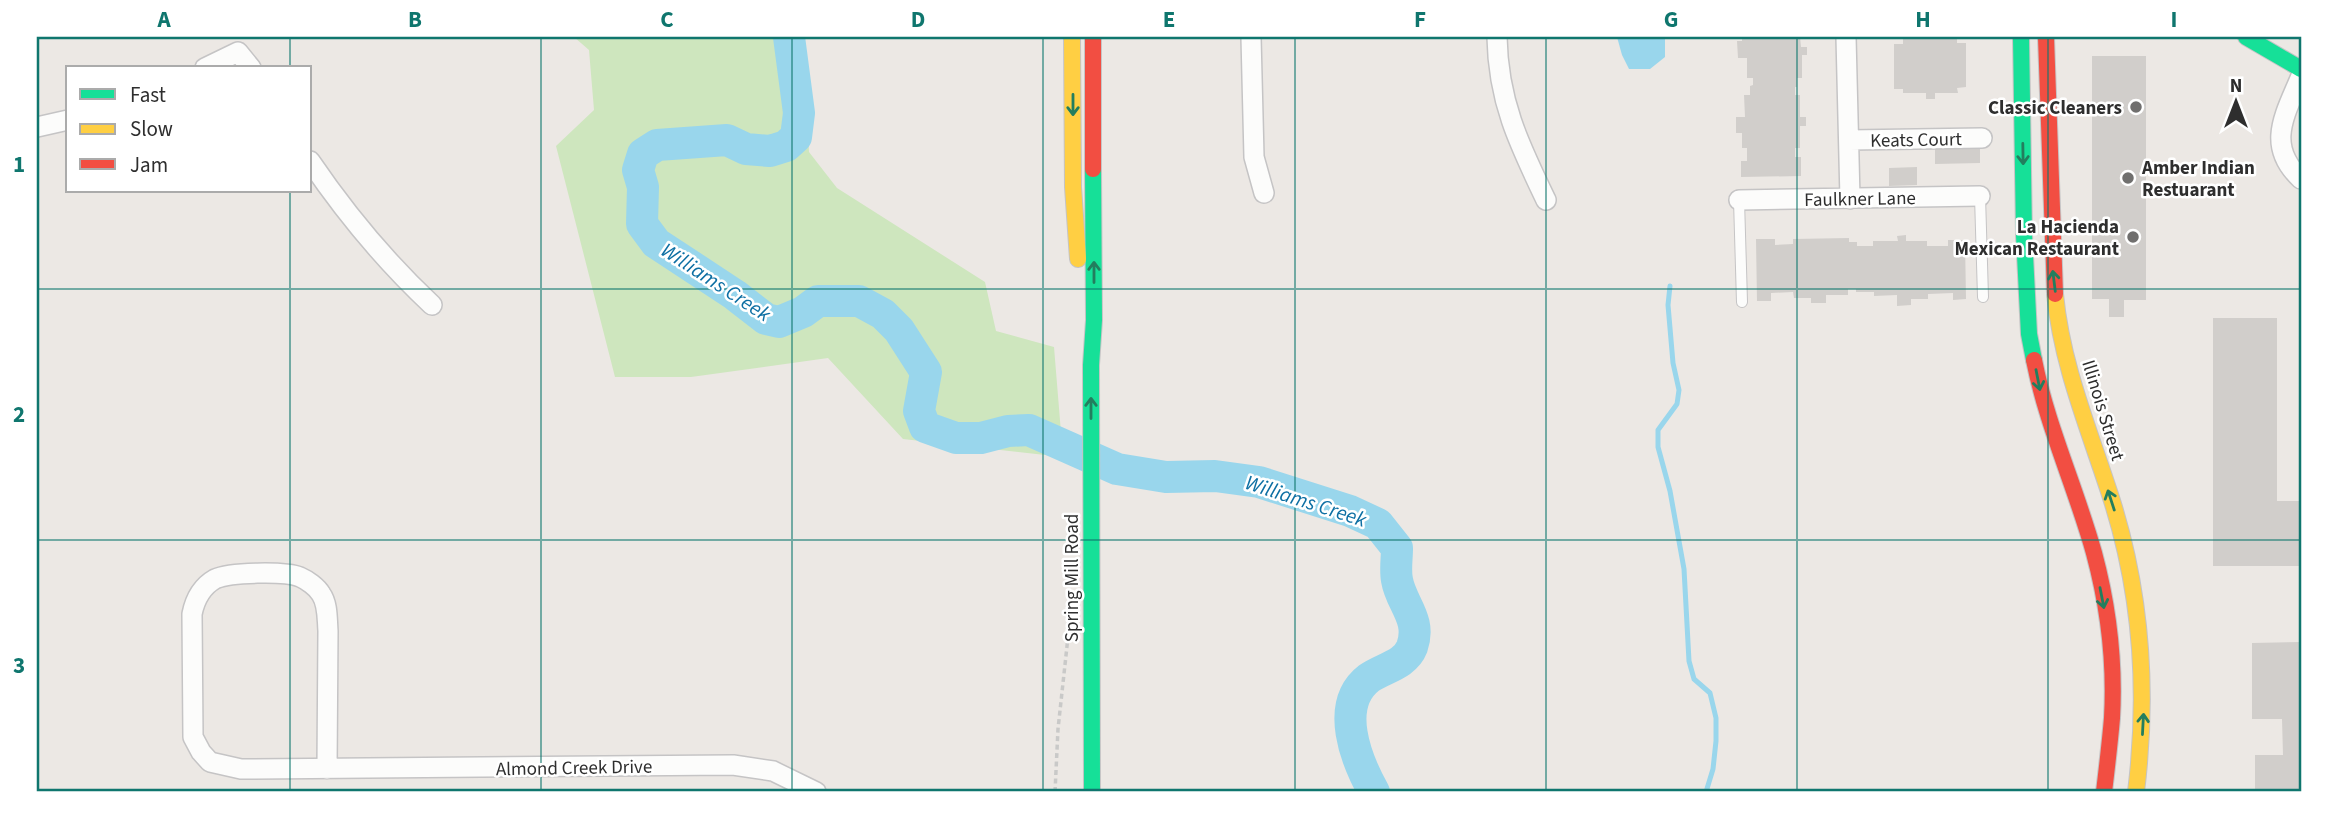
<svg xmlns="http://www.w3.org/2000/svg" width="2338" height="829" font-family="'Source Sans 3',sans-serif">
	<style>
		.green { fill: #cee6be }
		.water { fill: #99d6ec }
		.lines { fill: none; stroke-linecap: round; stroke-linejoin: round }
		.stream { stroke: #99d6ec; stroke-width: 5 }
		.river { stroke: #99d6ec; stroke-width: 32 }
		.building { fill: #d1cecb }
		.lane-casing { stroke: #c5c4c5; stroke-width: 12 }
		.street-casing { stroke: #c5c4c5; stroke-width: 22 }
		.fast-casing { stroke: #c5c4c5; stroke-width: 18 }
		.slow-casing { stroke: #c5c4c5; stroke-width: 18 }
		.jam-casing { stroke: #c5c4c5; stroke-width: 18 }
		.path { stroke: #c9c9c8; stroke-width: 3.5; stroke-dasharray: 5 3.5; stroke-linecap: butt }
		.lane { stroke: #fcfcfb; stroke-width: 10 }
		.street { stroke: #fcfcfb; stroke-width: 19 }
		.fast { stroke: #16e098; stroke-width: 16 }
		.slow { stroke: #ffcf43; stroke-width: 16 }
		.jam { stroke: #f24e42; stroke-width: 16 }
		.oneway { stroke: #237e5e }
		.grid { fill: none; stroke: #0f766e; stroke-width: 2; stroke-opacity: 0.55 }
		.poi-dot { fill: #706f6e; stroke: #fff; stroke-width: 2.5 }
		.labels { text-anchor: middle; stroke-width: 5; stroke-linejoin: round; paint-order: stroke }
		.poi-label { font-size: 19px; font-weight: bold; fill: #2e2e2e; stroke: #fff; text-anchor: end }
		.street-label { font-size: 19px; fill: #2e2e2e; stroke: #fff }
		.water-label { font-size: 21px; font-style: italic; fill: #0d6fa3; stroke: #fff }
		.neatline { fill: none; stroke: #0f766e; stroke-width: 2.5 }
		.grid-label { font-size: 23px; text-anchor: middle; font-weight: bold; fill: #0f766e }
	</style>
	<rect width="100%" height="100%" fill="#ece8e4"/>
	<!-- green -->
	<path class="green" d="M574 37H803L809 152 837 188 985 282 996 331 1054 347 1063 457 903 439 828 358 691 377H615L556 146 594 110 589 50Z"/>
	<!-- water -->
	<path class="water" d="M1617 37H1665V57L1650 69H1629L1622 55Z"/>
	<g class="lines">
		<!-- stream -->
		<path class="stream" d="M1670 286 1668 305 1673 363 1679 390 1677 404 1658 430V447L1670 491 1684 569 1689 661 1694 679 1710 693 1716 718V741L1713 769 1706 792"/>
		<!-- river -->
		<path class="river" d="M789 37 799 113 796 137 786 146 770 151 746 149 727 140 657 145 643 154 638 170 643 187 642 224 656 243 735 295 766 319 779 322 803 312 818 301H859L883 314 899 330 926 372 919 411 925 427 956 438H981L1008 431 1029 430 1117 469 1166 477 1215 476 1259 482 1350 511 1378 524 1397 548C1397 558 1395 570 1397 580 1401 604 1422 619 1412 647 1405 665 1383 668 1369 678 1334 705 1356 760 1374 792"/>
	</g>
	<!-- building -->
	<path class="building" d="M1742 37H1800L1801 47H1807V55H1802V78H1797V87H1795V95H1800V117H1806V126H1800V148H1795V157H1801V176L1741 177V161H1747V148H1742V133H1736V117H1745L1744 95H1750V86L1753 85V78H1747V58H1738L1737 41H1742Z
		M1920 37 1957 38V43H1966V87L1957 88 1958 93H1935V99H1926V93H1903V89H1894V44H1903V39H1920Z
		M2092 56H2146V300H2124V317H2109V299H2092Z
		M1980 145V163L1935 164V146Z
		M1917 167V185L1889 186V168Z
		M1906 235V241H1927V246H1948V240H1965L1966 299 1953 300V293L1928 294V299H1911V305L1897 306V295L1874 296V292H1856V289H1848V295H1826V303H1811V298H1794L1793 292 1771 293V301H1757L1756 239H1775V245L1793 244V239L1849 238V242H1857V246H1873V241H1898L1897 236Z
		M2213 318H2277V501H2301V566H2213Z
		M2301 642V792H2255V755H2283L2282 719H2252V643Z"/>
	<g class="lines">
		<!-- lane casing -->
		<g class="lane-casing">
			<path id="lane" d="M1980 196 1983 297
				M1739 200 1742 302"/>
		</g>
		<!-- street casing -->
		<g class="street-casing">
			<path id="street" d="M1251 37 1254 157 1264 193
				M1497 37C1498 101 1519 144 1546 200
				M1846 37 1850 199
				M205 68 238 52 251 68
				M2301 76C2285 115 2265 145 2301 179
				M37 127 68 120
				M1850 140 1982 138
				M310 161C346 214 385 261 432 305
				M1739 200 1980 196
				M327 769 328 631C327 618 328 604 321 594 317 587 307 580 300 577 285 571 230 572 215 579 201 587 195 599 192 614L193 737 201 752 210 762 241 769 733 765 773 771 816 792"/>
		</g>
		<!-- fast casing -->
		<g class="fast-casing">
			<path id="fast" d="M2021 37 2024 235 2029 334 2034 360
				M2246 37 2301 69
				M1092 792 1091 365 1094 320 1093 169"/>
		</g>
		<!-- slow casing -->
		<g class="slow-casing">
			<path id="slow" d="M1072 37 1073 187 1078 259
				M2055 294C2062 368 2091 434 2113 504 2142 598 2148 694 2136 792"/>
		</g>
		<!-- jam casing -->
		<g class="jam-casing">
			<path id="jam" d="M1093 37V169
				M2046 37 2055 294
				M2034 360C2047 426 2076 488 2094 553 2108 605 2115 664 2112 718 2110 742 2107 767 2104 792"/>
		</g>
		<!-- path -->
		<path class="path" d="M1055 792 1058 729 1068 637"/>
		<!-- lane -->
		<use href="#lane" class="lane"/>
		<!-- street -->
		<use href="#street" class="street"/>
		<!-- fast -->
		<use href="#fast" class="fast"/>
		<!-- slow -->
		<use href="#slow" class="slow"/>
		<!-- jam -->
		<use href="#jam" class="jam"/>
	</g>
	<!-- one-way arrows -->
	<defs><path id="oneway-shaft" d="M-6 0H5M1.5-3L5.5 0L1.5 3" fill="none" stroke-width="1.6" stroke-linecap="round" stroke-linejoin="round" transform="scale(1.75)"/></defs>
	<g class="oneway">
		<use href="#oneway-shaft" transform="translate(1073 105) rotate(90)"/>
		<use href="#oneway-shaft" transform="translate(2023 154) rotate(89)"/>
		<use href="#oneway-shaft" transform="translate(1094 272) rotate(-90)"/>
		<use href="#oneway-shaft" transform="translate(2054 281) rotate(-97)"/>
		<use href="#oneway-shaft" transform="translate(2038 380) rotate(79)"/>
		<use href="#oneway-shaft" transform="translate(1091 408) rotate(-90)"/>
		<use href="#oneway-shaft" transform="translate(2111 500) rotate(-108)"/>
		<use href="#oneway-shaft" transform="translate(2102 598) rotate(79)"/>
		<use href="#oneway-shaft" transform="translate(2143 724) rotate(-87)"/>
	</g>
	<!-- grid -->
	<path class="grid" d="M290 37V68M541 37V792M792 37V792M1043 37V792M1295 37V792M1546 37V792M1797 37V792M2048 37V792M290 191V792M37 289H2301M37 540H2301"/>
	<!-- markers -->
	<g class="poi-dot">
		<circle cx="2136" cy="107" r="7"/>
		<circle cx="2128" cy="178" r="7"/>
		<circle cx="2133" cy="237" r="7"/>
	</g>
	<g class="labels">
		<!-- poi labels -->
		<g class="poi-label">
			<text x="2122" y="114">Classic Cleaners</text>
			<text x="2142" y="174" text-anchor="start">Amber Indian<tspan x="2142" dy="22">Restuarant</tspan></text>
			<text x="2119" y="233">La Hacienda<tspan x="2119" dy="22">Mexican Restaurant</tspan></text>
		</g>
		<!-- street labels -->
		<g class="street-label">
			<text transform="translate(1916 139) rotate(-1)" y="7">Keats Court</text>
			<text transform="translate(1860 198) rotate(-1)" y="7">Faulkner Lane</text>
			<text transform="translate(2104 410) rotate(73)" y="7">Illinois Street</text>
			<text transform="translate(1071 578) rotate(-90)" y="7">Spring Mill Road</text>
			<text transform="translate(574 767) rotate(-1)" y="7">Almond Creek Drive</text>
		</g>
		<!-- water labels -->
		<g class="water-label">
			<text transform="translate(716 282) rotate(33)" y="7">Williams Creek</text>
			<text transform="translate(1306 501) rotate(18)" y="7">Williams Creek</text>
		</g>
	</g>
	<!-- border -->
	<rect width="2338" height="829" fill="none" stroke="#ffffff" stroke-width="77"/>
	<!-- legend -->
	<rect x="66" y="66" width="245" height="126" fill="#ffffff" stroke="#ababab" stroke-width="2"/>
	<rect x="80" y="89" width="35" height="10" fill="#16e098" stroke="#ababab" stroke-width="2"/>
	<text x="130" y="102" font-size="21" fill="#2e2e2e">Fast</text>
	<rect x="80" y="124" width="35" height="10" fill="#ffcf43" stroke="#ababab" stroke-width="2"/>
	<text x="130" y="136" font-size="21" fill="#2e2e2e">Slow</text>
	<rect x="80" y="159" width="35" height="10" fill="#f24e42" stroke="#ababab" stroke-width="2"/>
	<text x="130" y="172" font-size="21" fill="#2e2e2e">Jam</text>
	<!-- north arrow -->
	<g transform="translate(2236 102)" stroke="#ffffff" stroke-width="5" paint-order="stroke">
	<path d="M0-5L12 26L0 18L-12 26Z" fill="#2e2e2e"/>
	<text y="-10" font-size="19" font-weight="bold" text-anchor="middle" fill="#2e2e2e">N</text>
	</g>
	<rect x="38" y="38" width="2262" height="752" class="neatline"/>
	<g class="grid-label">
		<text x="164" y="27">A</text>
		<text x="415" y="27">B</text>
		<text x="667" y="27">C</text>
		<text x="918" y="27">D</text>
		<text x="1169" y="27">E</text>
		<text x="1420" y="27">F</text>
		<text x="1671" y="27">G</text>
		<text x="1923" y="27">H</text>
		<text x="2174" y="27">I</text>
		<text x="19" y="172">1</text>
		<text x="19" y="422">2</text>
		<text x="19" y="673">3</text>
	</g>
</svg>
